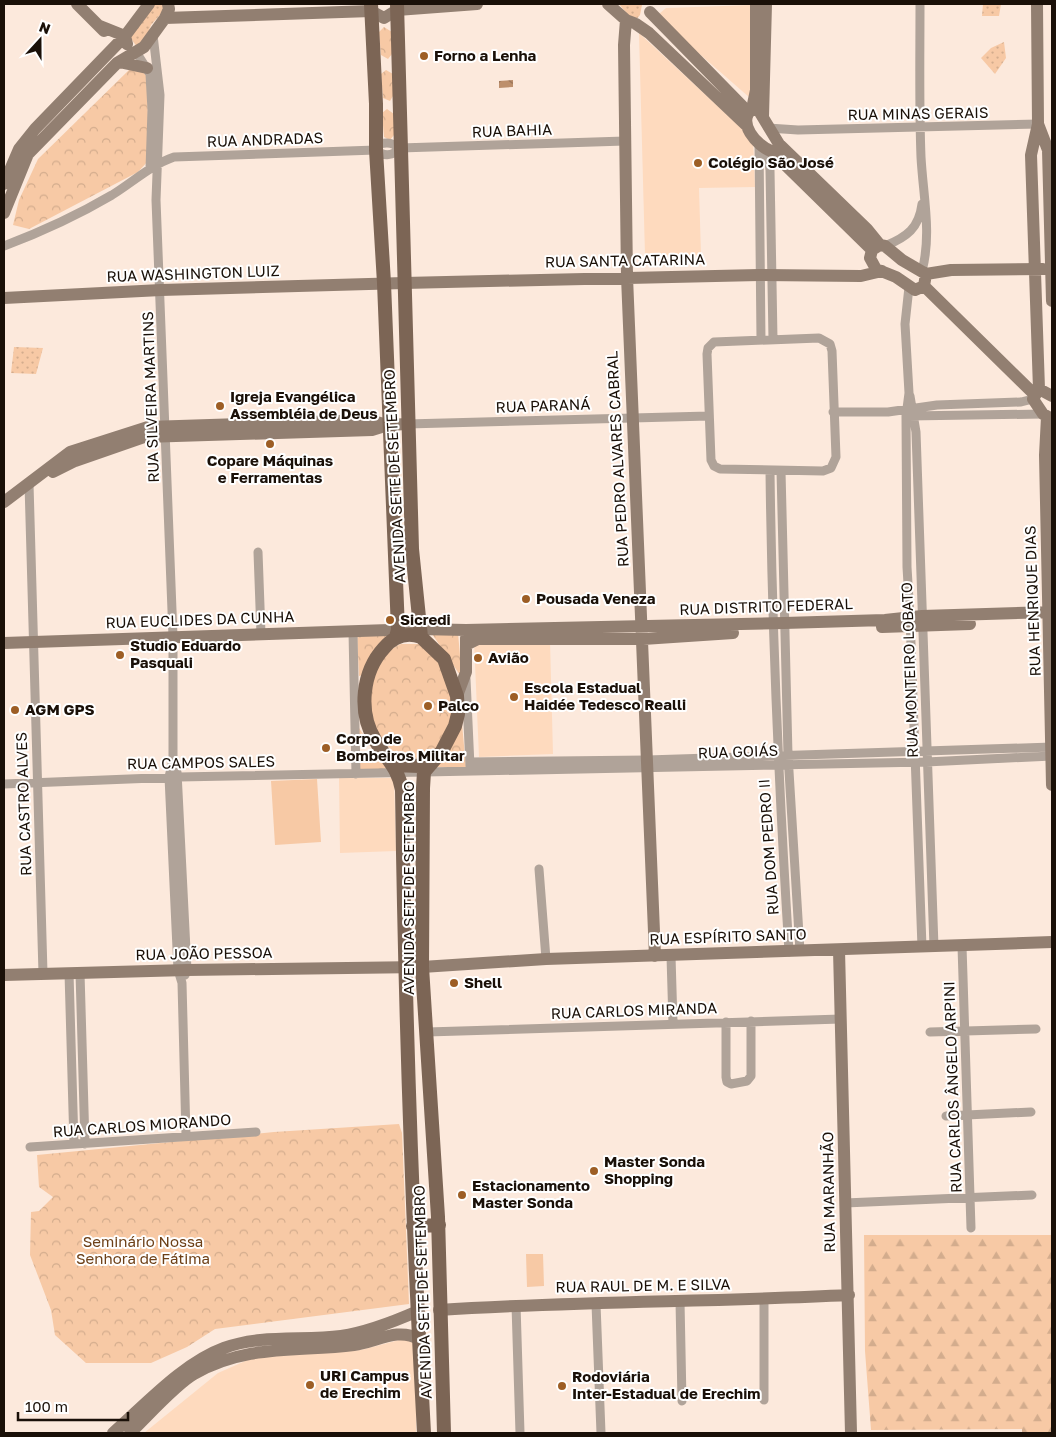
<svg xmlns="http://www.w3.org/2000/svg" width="1056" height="1437" font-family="'Golos Text',sans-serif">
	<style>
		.built { fill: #fedabe }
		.grass { fill: url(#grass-dots) }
		.forest { fill: url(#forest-firs) }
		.park { fill: url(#park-crowns) }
		.pitch { fill: #f7c9a5 }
		.water { fill: url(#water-waves) }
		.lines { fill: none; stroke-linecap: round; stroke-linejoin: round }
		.street { stroke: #b0a399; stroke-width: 9 }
		.secondary { stroke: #927f71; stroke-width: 12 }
		.primary { stroke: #7c6555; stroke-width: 14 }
		.poi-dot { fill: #9d5e25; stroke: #fff; stroke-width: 2 }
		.labels { text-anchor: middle; stroke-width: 4; stroke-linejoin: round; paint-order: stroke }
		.poi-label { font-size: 15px; font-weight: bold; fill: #1a1008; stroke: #fff; text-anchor: start }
		.street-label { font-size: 15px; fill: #1a1008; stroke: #fff }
		.park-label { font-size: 15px; fill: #6d4017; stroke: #fff }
	</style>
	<defs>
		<pattern id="grass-dots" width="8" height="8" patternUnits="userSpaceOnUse" patternTransform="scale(1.25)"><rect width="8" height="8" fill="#f7c9a5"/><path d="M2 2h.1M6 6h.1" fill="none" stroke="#d3ac8d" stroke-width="1.8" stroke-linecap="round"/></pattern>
		<pattern id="forest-firs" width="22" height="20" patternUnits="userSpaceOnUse" patternTransform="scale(1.25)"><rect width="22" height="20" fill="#f7c9a5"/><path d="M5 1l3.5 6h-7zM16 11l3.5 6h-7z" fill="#d3ac8d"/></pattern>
		<pattern id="park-crowns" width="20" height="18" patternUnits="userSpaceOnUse" patternTransform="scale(1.25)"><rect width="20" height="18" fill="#f7c9a5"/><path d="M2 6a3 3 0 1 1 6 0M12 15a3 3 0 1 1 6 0" fill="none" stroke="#d3ac8d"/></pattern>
		<pattern id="water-waves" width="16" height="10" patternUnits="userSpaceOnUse" patternTransform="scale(1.25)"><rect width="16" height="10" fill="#bd8f6c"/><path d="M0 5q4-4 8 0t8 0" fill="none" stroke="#997357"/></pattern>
	</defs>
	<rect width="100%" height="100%" fill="#fce9dc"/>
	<!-- built -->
	<path class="built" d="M752 5 755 95 749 97 664 23 659 14 666 8Z
		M639 33 753 139 755 187 699 188 701 255H645Z
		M474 640 550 641 553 754 479 757Z
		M339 778H394L396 851 340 853Z
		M407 1338 416 1344V1433H144L218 1373 252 1358 361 1350Z"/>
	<!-- grass -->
	<path class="grass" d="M154 4H162L166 8 151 25 145 41 137 47 130 37Z
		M619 4 642 5 640 15 634 22Z
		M983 4H1001L999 16H982Z
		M1004 42 1006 58 995 74 981 58 991 48Z
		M14 347 43 348 36 374 11 373Z"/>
	<!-- forest -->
	<path class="forest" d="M864 1235H1052V1433H1022V1429L871 1430 865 1351Z"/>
	<!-- park -->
	<path class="park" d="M384 27 392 32V54L388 59 381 55 379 32Z
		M138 68 147 76 149 160 138 172 29 229 13 225 19 200 38 159 129 70Z
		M386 70 393 74V96L390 101 383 98 381 74Z
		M387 109 394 114V135L390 140 384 137 382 113Z
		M386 632 387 638 364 675 359 676 357 633Z
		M458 633 462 678 432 634Z
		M401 644H419L445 668 453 710 451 724 438 748 417 760C363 756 353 664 401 644Z
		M462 724 466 767H436Z
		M359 728 371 746H357Z
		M358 753H377L389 771H359Z
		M399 1124 402 1133 409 1304 215 1329 187 1347 151 1363H86L55 1335 51 1310 30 1255 31 1212 39 1211 53 1197 39 1187 37 1155 274 1132Z"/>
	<!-- pitch -->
	<path class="pitch" d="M317 779 321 842 275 845 271 781Z
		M526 1254H543L544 1286 527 1287Z"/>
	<!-- water -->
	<path class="water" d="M513 80V87L499 88V81Z"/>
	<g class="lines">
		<!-- street -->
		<path class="street" d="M920 4C920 55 919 106 921 157 923 195 932 234 922 271
			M153 35 160 95 156 200 173 636V760L169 777 178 970 182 983 186 1136
			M136 52 150 74 152 110 150 169
			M768 128 798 130 1038 124
			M759 143 761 340
			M400 148 625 141
			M376 150 380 144C388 142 393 143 400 148
			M376 150C384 157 393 156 400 148
			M767 150 770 170 773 339
			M4 246C41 232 78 215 112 195 133 182 151 165 174 157L376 150
			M885 246C907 237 919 228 922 204
			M909 287 905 324 909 393 906 416 907 567 910 617 922 947
			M819 338 830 344 832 351 836 457 831 468 823 471 720 469 714 466 711 460 707 354 708 348 714 342Z
			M910 396 916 432 934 947
			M833 412H888L937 405 1021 402 1033 399
			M909 416 1043 414
			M407 424 709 416
			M770 471C772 632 779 791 789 952
			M781 471 788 755 800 951
			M29 484 43 973
			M258 552 261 634
			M353 632 356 774
			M466 679 470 766
			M470 762 647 760 1052 747
			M177 772 187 970 185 975
			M4 784 179 777 926 762 1052 756
			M539 869 546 959
			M962 946 971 1228
			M671 956 673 1023
			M69 973 74 1144
			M80 973 85 1144
			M726 1022V1077L727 1082 731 1084 747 1081 751 1076V1021
			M427 1032 841 1019
			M930 1032 1036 1029
			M946 1116 1031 1112
			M30 1147 256 1132
			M845 1203 1032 1195
			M764 1299V1400
			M680 1301 682 1401
			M596 1304 601 1433
			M516 1305 520 1433"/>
		<!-- secondary -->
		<path class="secondary" d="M77 4 104 31
			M608 4 626 20 634 23
			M1037 4 1038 124 1031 155 1039 389
			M397 10 477 4
			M371 11 384 18 397 10
			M650 12 748 112
			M165 18 371 11
			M626 20 624 45 627 277 655 956
			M636 24 649 33 747 126
			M127 44 125 36 149 4
			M119 62 147 68
			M752 109 759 111 779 144 777 149 771 151C757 146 736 122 752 109Z
			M752 109 756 90V4
			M763 116 766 4
			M1038 124 1048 150 1052 301
			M779 144 867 229 880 245
			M771 151 872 250
			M4 184 19 149 35 129 125 36 100 26
			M4 213 28 154 117 63 144 47 165 18 169 9 168 4
			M880 245 885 246 902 260 926 274 924 286 915 290 896 277 876 269 870 258 872 250Z
			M926 274 951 270 1043 269
			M924 286 1035 395
			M4 298 161 290 404 283 759 275 861 276 882 271
			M1052 396 1039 389 1033 399 1043 414 1052 419
			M1047 417 1045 455 1052 785
			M53 472 75 461 144 437 372 430 388 425 407 424
			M4 502 70 452 148 427 369 420 388 425
			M882 627 970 624
			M4 643 419 629 466 630 784 623 885 620 922 616 1052 612
			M466 645 478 639H643L733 633
			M457 696 466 672V638
			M839 950 851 1433
			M4 975 187 970 422 967 546 959 1052 942
			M439 1310C575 1301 712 1302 849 1295
			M113 1433C146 1404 183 1363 224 1348 261 1334 303 1341 341 1336 368 1332 393 1322 418 1311
			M130 1433C146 1418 176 1384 194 1374 246 1344 298 1352 354 1345 377 1342 397 1327 419 1339"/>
		<!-- primary -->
		<path class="primary" d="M371 4 376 104V150L384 283 398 630 396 637
			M397 4 412 549 421 637 444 659 457 696 458 714 455 726 442 751 424 772 423 788 422 967 438 1217 444 1433
			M421 637C407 632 394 636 384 648 362 672 358 712 375 740 386 759 398 767 402 790 405 1004 412 1219 424 1433
			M393 765 420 766 431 764
			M413 1226 439 1225"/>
	</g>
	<!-- markers -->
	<g class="poi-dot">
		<circle cx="424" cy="56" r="5"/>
		<circle cx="698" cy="163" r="5"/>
		<circle cx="220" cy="406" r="5"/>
		<circle cx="270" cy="444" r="5"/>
		<circle cx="526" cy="599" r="5"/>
		<circle cx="390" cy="620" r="5"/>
		<circle cx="120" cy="655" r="5"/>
		<circle cx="478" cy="658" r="5"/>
		<circle cx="514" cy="697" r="5"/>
		<circle cx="428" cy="706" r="5"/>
		<circle cx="15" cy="710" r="5"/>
		<circle cx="326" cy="748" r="5"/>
		<circle cx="454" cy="983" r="5"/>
		<circle cx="594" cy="1171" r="5"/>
		<circle cx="462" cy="1195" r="5"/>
		<circle cx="310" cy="1385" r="5"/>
		<circle cx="562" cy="1386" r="5"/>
	</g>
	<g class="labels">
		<!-- poi labels -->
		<g class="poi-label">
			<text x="434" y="61">Forno a Lenha</text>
			<text x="708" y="168">Colégio São José</text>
			<text x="230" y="402">Igreja Evangélica<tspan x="230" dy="17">Assembléia de Deus</tspan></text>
			<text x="270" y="466" text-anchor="middle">Copare Máquinas<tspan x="270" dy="17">e Ferramentas</tspan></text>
			<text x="536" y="604">Pousada Veneza</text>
			<text x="400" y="625">Sicredi</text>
			<text x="130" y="651">Studio Eduardo<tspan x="130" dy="17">Pasquali</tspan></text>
			<text x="488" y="663">Avião</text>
			<text x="524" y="693">Escola Estadual<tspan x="524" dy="17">Haidée Tedesco Realli</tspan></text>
			<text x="438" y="711">Palco</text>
			<text x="25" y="715">AGM GPS</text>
			<text x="336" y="744">Corpo de<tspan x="336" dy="17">Bombeiros Militar</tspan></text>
			<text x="464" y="988">Shell</text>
			<text x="604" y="1167">Master Sonda<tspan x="604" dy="17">Shopping</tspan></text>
			<text x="472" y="1191">Estacionamento<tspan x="472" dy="17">Master Sonda</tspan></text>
			<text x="320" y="1381">URI Campus<tspan x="320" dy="17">de Erechim</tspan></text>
			<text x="572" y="1382">Rodoviária<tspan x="572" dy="17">Inter-Estadual de Erechim</tspan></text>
		</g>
		<!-- street labels -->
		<g class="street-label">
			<text transform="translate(918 114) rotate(-1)" y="5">RUA MINAS GERAIS</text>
			<text transform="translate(512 131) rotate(-2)" y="5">RUA BAHIA</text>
			<text transform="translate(265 140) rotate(-2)" y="5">RUA ANDRADAS</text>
			<text transform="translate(625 261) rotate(-1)" y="5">RUA SANTA CATARINA</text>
			<text transform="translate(193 274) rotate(-2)" y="5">RUA WASHINGTON LUIZ</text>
			<text transform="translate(151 397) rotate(-92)" y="5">RUA SILVEIRA MARTINS</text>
			<text transform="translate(543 406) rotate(-2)" y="5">RUA PARANÁ</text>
			<text transform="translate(618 459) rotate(-93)" y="5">RUA PEDRO ALVARES CABRAL</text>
			<text transform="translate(395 476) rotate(-93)" y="5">AVENIDA SETE DE SETEMBRO</text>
			<text transform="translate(1033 601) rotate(-92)" y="5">RUA HENRIQUE DIAS</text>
			<text transform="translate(766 607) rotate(-2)" y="5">RUA DISTRITO FEDERAL</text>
			<text transform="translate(200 620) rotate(-2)" y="5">RUA EUCLIDES DA CUNHA</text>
			<text transform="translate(910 670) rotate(-92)" y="5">RUA MONTEIRO LOBATO</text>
			<text transform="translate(738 752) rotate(-2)" y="5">RUA GOIÁS</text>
			<text transform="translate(201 763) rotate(-1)" y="5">RUA CAMPOS SALES</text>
			<text transform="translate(24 804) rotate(-92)" y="5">RUA CASTRO ALVES</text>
			<text transform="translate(769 847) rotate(-94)" y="5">RUA DOM PEDRO II</text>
			<text transform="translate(409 888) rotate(-90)" y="5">AVENIDA SETE DE SETEMBRO</text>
			<text transform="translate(728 937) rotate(-2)" y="5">RUA ESPÍRITO SANTO</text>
			<text transform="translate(204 954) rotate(-1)" y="5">RUA JOÃO PESSOA</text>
			<text transform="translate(634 1011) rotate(-2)" y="5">RUA CARLOS MIRANDA</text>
			<text transform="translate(953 1087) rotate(-92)" y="5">RUA CARLOS ÂNGELO ARPINI</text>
			<text transform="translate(142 1126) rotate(-4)" y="5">RUA CARLOS MIORANDO</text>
			<text transform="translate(829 1192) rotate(-91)" y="5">RUA MARANHÃO</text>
			<text transform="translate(643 1286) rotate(-1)" y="5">RUA RAUL DE M. E SILVA</text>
			<text transform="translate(423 1292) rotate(-92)" y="5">AVENIDA SETE DE SETEMBRO</text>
		</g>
		<!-- park labels -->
		<g class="park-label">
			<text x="143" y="1247">Seminário Nossa<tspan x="143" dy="17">Senhora de Fátima</tspan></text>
		</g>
	</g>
	<!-- border -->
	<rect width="1056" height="1437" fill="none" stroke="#1a1008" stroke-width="10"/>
	<!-- north arrow -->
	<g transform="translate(40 40) rotate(21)" stroke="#ffffff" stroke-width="4" paint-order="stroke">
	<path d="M0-4L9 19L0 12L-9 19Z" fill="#1a1008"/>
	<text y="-8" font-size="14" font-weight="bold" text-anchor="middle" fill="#1a1008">N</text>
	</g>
	<!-- scale -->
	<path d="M18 1412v8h110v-8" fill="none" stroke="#1a1008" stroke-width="2.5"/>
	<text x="25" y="1412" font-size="15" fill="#1a1008" stroke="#ffffff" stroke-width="4" paint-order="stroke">100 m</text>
</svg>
